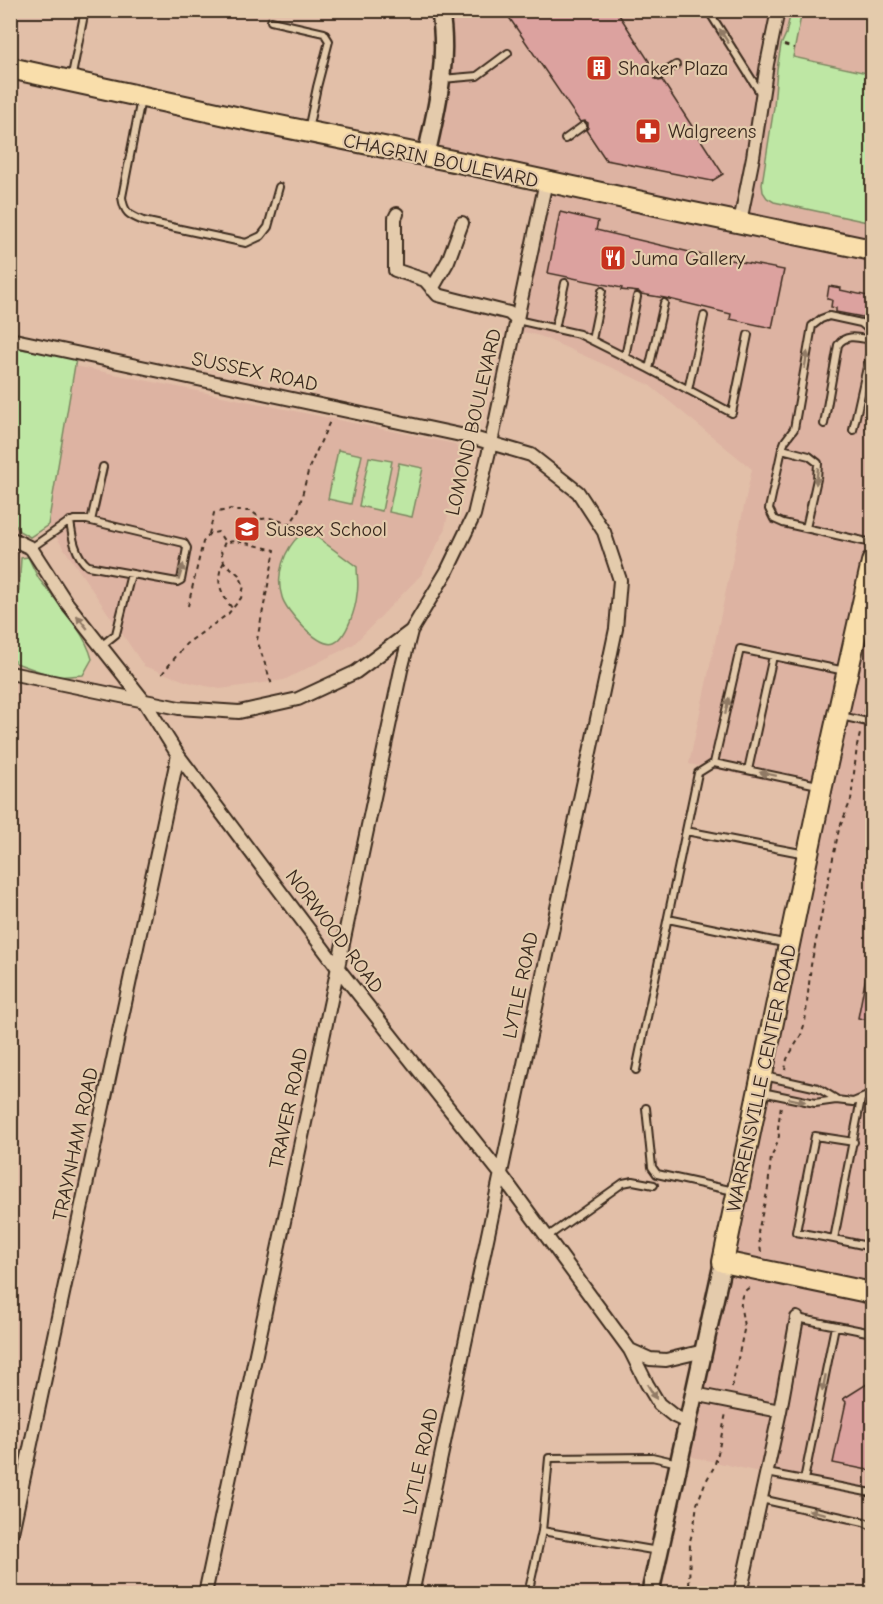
<svg xmlns="http://www.w3.org/2000/svg" width="883" height="1604" font-family="'Comic Neue',sans-serif">
	<style>
		.built { fill: #ddb3a2 }
		.green { fill: #bee7a4; stroke: #7c8861; stroke-width: 1.5 }
		.building { fill: #dca29f; stroke: #3b2a1e; stroke-width: 1.5 }
		.lines { fill: none; stroke-linecap: round; stroke-linejoin: round }
		.service-casing { stroke: #3b2a1e; stroke-width: 10 }
		.minor-casing { stroke: #3b2a1e; stroke-width: 16 }
		.secondary-casing { stroke: #3b2a1e; stroke-width: 21 }
		.primary-casing { stroke: #3b2a1e; stroke-width: 24 }
		.path { stroke: #3b2a1e; stroke-width: 2; stroke-dasharray: 4.5 4.5; stroke-linecap: butt }
		.service { stroke: #e4cbac; stroke-width: 6 }
		.minor { stroke: #e4cbac; stroke-width: 12 }
		.secondary { stroke: #e4cbac; stroke-width: 16 }
		.primary { stroke: #f9deab; stroke-width: 20 }
		.oneway { fill: #907a65 }
		.labels { text-anchor: middle; stroke-width: 4.5; stroke-linejoin: round; paint-order: stroke }
		.poi-label { font-size: 20px; fill: #3b2a1e; stroke: #e4cbac; text-anchor: start }
		.street-label { font-size: 20px; fill: #3b2a1e; stroke: #e4cbac }
	</style>
	<rect width="100%" height="100%" fill="#e2bfa8"/>
	<filter id="ink" filterUnits="userSpaceOnUse"><feTurbulence type="fractalNoise" baseFrequency=".0167" numOctaves="2"/><feDisplacementMap in="SourceGraphic" scale="12" xChannelSelector="R" yChannelSelector="G"/><feConvolveMatrix kernelMatrix="1 2 1 2 8 2 1 2 1" color-interpolation-filters="sRGB"/></filter>
	<g filter="url(#ink)">
		<!-- built -->
		<path class="built" d="M440 11H872V1498L680 1454 820 791 689 764 752 469 648 384 540 336 515 330 545 181 426 156Z
			M75 366 455 444 462 455 444 532 421 575 354 644 284 680 220 689 188 682 144 666 48 525Z"/>
		<!-- green -->
		<path class="green" d="M791 11H802L793 57 872 74V223L774 202 767 198 763 192 762 184 774 107 777 69 781 45 786 34Z
			M11 347 76 359 48 525 30 537 19 531 11 517Z
			M338 450 362 455 351 504 328 499Z
			M369 457 392 461 382 511 359 506Z
			M399 463 423 468 412 517 389 512Z
			M301 534 314 535 357 567C357 576 359 586 357 594 356 607 347 638 334 643 319 649 285 610 282 597 275 575 284 549 301 534Z
			M28 557C32 565 35 572 39 579 57 602 85 631 92 659L83 675 55 677 16 663 10 657 11 627 19 589 21 558Z"/>
		<!-- building -->
		<path class="building" d="M504 10H616L656 72 654 76 655 79 659 81 662 80 723 174 712 181 606 160 586 130 588 128V123L585 121 580 122Z
			M560 212 598 221 596 230 698 254 784 270 772 328 730 319 731 314 665 298 641 294 639 292 621 290 622 288 548 273Z
			M829 286 841 288 840 290 873 297V319L836 312V308L831 307 832 300 827 299Z
			M867 971 873 972V1021L858 1018Z
			M873 1380V1471L833 1463 846 1402 843 1399Z"/>
		<g class="lines">
			<!-- service casing -->
			<g class="service-casing">
				<path id="service" d="M708 10 761 94
					M271 21 324 33 329 41 317 87 308 130
					M659 76 676 65
					M442 79 477 76 508 53
					M71 80 85 10
					M141 99 122 197C124 213 129 215 143 221L246 243 261 236 268 227 279 187
					M565 139 583 126
					M517 320 579 334 649 369 732 413 748 335
					M555 329 565 283
					M592 340 602 291
					M625 357 637 297
					M649 369 664 303
					M688 390 704 316
					M824 424 838 345C846 333 859 338 871 340
					M853 430 871 349V338L868 329 861 323 829 316 821 319 812 326 794 429 785 441 782 449 769 509 774 519 783 523 872 543
					M782 449 809 456 818 463 817 479 806 528
					M91 521 103 467
					M31 548 67 523 74 520H87L184 543 187 548 181 580 177 582 88 566C75 556 72 536 70 521
					M101 646 116 634 131 574
					M841 716 872 723
					M714 763 740 649 845 671
					M748 770 773 656
					M686 831 806 854
					M668 919 788 944
					M636 1070 698 773 714 763 818 785
					M764 1076 818 1088 836 1099
					M762 1092 815 1103 836 1100 853 1102 872 1094
					M861 1099 834 1239 872 1247
					M646 1108 652 1167 657 1174 734 1191
					M547 1237 623 1183 633 1181 654 1185
					M834 1239 796 1232 815 1136 854 1142
					M797 1318 872 1333
					M767 1473 872 1493
					M804 1480 835 1326
					M761 1499 864 1522 872 1526
					M542 1531 549 1458 652 1457 678 1463
					M528 1594 542 1531 658 1551"/>
			</g>
			<!-- minor casing -->
			<g class="minor-casing">
				<path id="minor" d="M397 214 395 218V270L425 280 438 295 509 313 517 320
					M740 222 753 157 767 64 778 10
					M432 289 448 261 462 223
					M10 339 470 437 531 455 578 492 604 532 620 580 616 629 412 1594
					M10 538 31 548 66 602 144 701 178 755 337 967 500 1173 630 1350 647 1384 659 1404 674 1416 687 1422
					M10 673 179 708 239 712 298 699 356 672 411 631 447 571 474 515 491 443 546 181
					M630 1350 650 1359 666 1360 704 1351
					M694 1394 780 1411
					M10 1542 178 755
					M205 1594 401 670 411 631
					M740 1594 780 1411 797 1318"/>
			</g>
			<!-- secondary casing -->
			<g class="secondary-casing">
				<path id="secondary" d="M426 156C437 107 449 61 440 10
					M650 1594 723 1262"/>
			</g>
			<!-- primary casing -->
			<g class="primary-casing">
				<path id="primary" d="M10 68 240 118 458 162 679 210 872 250
					M872 562 822 786 723 1262 872 1293"/>
			</g>
			<!-- path -->
			<path class="path" d="M784 45 794 48
				M209 534 214 513 231 509 234 511H251L262 519 270 518 290 524 298 512 309 468 330 421
				M224 562C214 579 221 594 232 608
				M188 606 203 542 209 534 218 532 225 542
				M162 674 186 644 228 614 241 598 244 586 239 575 224 562 221 551 225 542 237 541 275 550 257 640 272 685
				M864 712 867 698 872 687
				M785 1070 787 1059 801 1035 805 1022 811 965 839 829 851 800 857 746 861 730
				M761 1252 758 1232 768 1188 771 1157 775 1150 779 1136 778 1128 781 1105
				M732 1387 744 1330C744 1314 733 1295 752 1286
				M689 1594 690 1541 694 1526 697 1504 705 1483 714 1467 718 1453 726 1413"/>
			<!-- service -->
			<use href="#service" class="service"/>
			<!-- minor -->
			<use href="#minor" class="minor"/>
			<!-- secondary -->
			<use href="#secondary" class="secondary"/>
			<!-- primary -->
			<use href="#primary" class="primary"/>
		</g>
		<!-- one-way arrows -->
		<defs><path id="oneway-solid" d="M-6-.8H1V-3.2L6.5 0L1 3.2V.8H-6Z" transform="scale(1.5)"/></defs>
		<g class="oneway">
			<use href="#oneway-solid" transform="translate(724 36) rotate(-123)"/>
			<use href="#oneway-solid" transform="translate(806 360) rotate(-80)"/>
			<use href="#oneway-solid" transform="translate(817 476) rotate(97)"/>
			<use href="#oneway-solid" transform="translate(181 572) rotate(-73)"/>
			<use href="#oneway-solid" transform="translate(82 622) rotate(-129)"/>
			<use href="#oneway-solid" transform="translate(727 706) rotate(-78)"/>
			<use href="#oneway-solid" transform="translate(768 774) rotate(-168)"/>
			<use href="#oneway-solid" transform="translate(797 1100) rotate(12)"/>
			<use href="#oneway-solid" transform="translate(824 1383) rotate(101)"/>
			<use href="#oneway-solid" transform="translate(652 1392) rotate(59)"/>
			<use href="#oneway-solid" transform="translate(817 1512) rotate(-167)"/>
		</g>
	</g>
	<!-- icons -->
	<defs>
		<g id="building-square" transform="scale(1.35)"><rect x="-9" y="-9" width="18" height="18" rx="4" fill="#c8321e" stroke="#e4cbac"/><path d="M-4-6H4V6H1V3H-1V6H-4ZM-2.5-4.3h1.7v1.8h-1.7ZM.8-4.3h1.7v1.8H.8ZM-2.5-1h1.7V.8h-1.7ZM.8-1h1.7V.8H.8Z" fill="#fff"/></g>
		<g id="pharmacy-square" transform="scale(1.35)"><rect x="-9" y="-9" width="18" height="18" rx="4" fill="#c8321e" stroke="#e4cbac"/><path d="M-2-6h4v4h4v4h-4v4h-4v-4h-4v-4h4Z" fill="#fff"/></g>
		<g id="restaurant-square" transform="scale(1.35)"><rect x="-9" y="-9" width="18" height="18" rx="4" fill="#c8321e" stroke="#e4cbac"/><path d="M-5-6h1v4h1v-4h1v4h1v-4h1v5L-1.5 .5V6h-2V.5L-5-1ZM5-6V6H3V1.5H1.5Q1.5-4 5-6Z" fill="#fff"/></g>
		<g id="school-square" transform="scale(1.35)"><rect x="-9" y="-9" width="18" height="18" rx="4" fill="#c8321e" stroke="#e4cbac"/><path d="M0-5L7-2L0 1L-7-2ZM-4 1L0 2.5L4 1V4Q0 6-4 4Z" fill="#fff"/></g>
	</defs>
	<g fill-rule="evenodd">
		<use href="#building-square" x="599" y="68"/>
		<use href="#pharmacy-square" x="648" y="131"/>
		<use href="#restaurant-square" x="613" y="258"/>
		<use href="#school-square" x="247" y="529"/>
	</g>
	<g class="labels">
		<!-- poi labels -->
		<g class="poi-label">
			<text x="618" y="75">Shaker Plaza</text>
			<text x="668" y="138">Walgreens</text>
			<text x="632" y="265">Juma Gallery</text>
			<text x="266" y="536">Sussex School</text>
		</g>
		<!-- street labels -->
		<g class="street-label">
			<text transform="translate(441 160) rotate(12)" y="7">CHAGRIN BOULEVARD</text>
			<text transform="translate(255 371) rotate(12)" y="7">SUSSEX ROAD</text>
			<text transform="translate(473 422) rotate(-77)" y="7">LOMOND BOULEVARD</text>
			<text transform="translate(335 931) rotate(53)" y="7">NORWOOD ROAD</text>
			<text transform="translate(520 985) rotate(-78)" y="7">LYTLE ROAD</text>
			<text transform="translate(761 1078) rotate(-78)" y="7">WARRENSVILLE CENTER ROAD</text>
			<text transform="translate(288 1108) rotate(-78)" y="7">TRAVER ROAD</text>
			<text transform="translate(75 1144) rotate(-78)" y="7">TRAYNHAM ROAD</text>
			<text transform="translate(420 1461) rotate(-78)" y="7">LYTLE ROAD</text>
		</g>
	</g>
	<!-- margin -->
	<rect width="883" height="1604" fill="none" stroke="#e4cbac" stroke-width="36"/>
	<rect x="18" y="18" width="847" height="1568" fill="none" stroke="#3b2a1e" stroke-width="2" filter="url(#ink)"/>
</svg>
